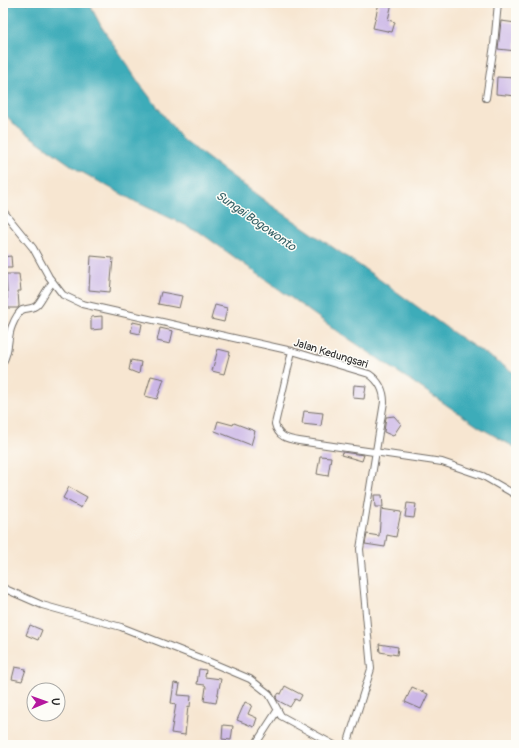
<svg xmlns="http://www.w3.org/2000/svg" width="519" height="748" font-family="Pangolin,sans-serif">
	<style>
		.water { fill: #3cacb9; stroke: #346c72 }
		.building { fill: #cbb6e6 }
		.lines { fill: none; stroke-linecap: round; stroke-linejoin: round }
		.minor-casing { stroke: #726c65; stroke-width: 8 }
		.minor { stroke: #fff; stroke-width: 6 }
		.labels { text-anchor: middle; stroke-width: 3; stroke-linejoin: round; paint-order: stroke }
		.street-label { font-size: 11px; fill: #2b2b2b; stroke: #fdfcf7 }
		.water-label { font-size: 12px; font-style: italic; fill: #325f64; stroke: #fdfcf7 }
	</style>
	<rect width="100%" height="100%" fill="#fdfcf7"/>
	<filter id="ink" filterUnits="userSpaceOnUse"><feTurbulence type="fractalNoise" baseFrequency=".025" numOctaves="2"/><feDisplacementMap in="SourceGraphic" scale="8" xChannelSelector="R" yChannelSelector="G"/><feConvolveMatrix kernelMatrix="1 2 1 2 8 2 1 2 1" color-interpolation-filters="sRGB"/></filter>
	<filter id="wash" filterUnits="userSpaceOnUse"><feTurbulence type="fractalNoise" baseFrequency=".012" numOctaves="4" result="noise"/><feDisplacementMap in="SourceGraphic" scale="16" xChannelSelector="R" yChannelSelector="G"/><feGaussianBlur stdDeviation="0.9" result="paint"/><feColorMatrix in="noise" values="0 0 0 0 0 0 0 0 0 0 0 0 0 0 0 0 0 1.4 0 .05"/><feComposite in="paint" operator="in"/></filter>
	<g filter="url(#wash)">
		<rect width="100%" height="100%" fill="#f7e6d1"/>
		<!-- water -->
		<path class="water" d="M3 3H89L101 26 139 83 182 139 268 203 369 272 458 336 516 374V448L479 427 333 328 198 231 136 202 78 170 17 127 3 112Z"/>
		<g id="blocks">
			<!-- building -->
			<path class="building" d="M379 3H392L388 20 395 22 392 32 373 28Z
				M501 21 516 23V51L498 49Z
				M497 77 516 78V96L496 94Z
				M11 256 12 268H3V257Z
				M91 256 113 258 110 292 89 290Z
				M6 274H19L21 291H18L19 306 18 308H8Z
				M161 292 182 296 179 308 158 304Z
				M215 305 227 308 224 322 211 319Z
				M102 316V329L91 330V317Z
				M133 322 142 324 140 334 131 332Z
				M160 328 173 331 170 344 157 341Z
				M218 349 230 352 224 374 212 371Z
				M131 360 141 362 139 374 129 370Z
				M151 376 164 379 157 399 145 396Z
				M354 385 366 386 364 399 353 398Z
				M304 411 323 413 321 426 302 424Z
				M394 416 401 424 393 436 384 432 386 417Z
				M218 421 233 425 234 423 255 431 251 445 215 431Z
				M342 452 364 455 362 461 341 455Z
				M320 456 331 457 328 476 317 474Z
				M69 487 87 497 81 508 63 498Z
				M374 495H382L383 507H375Z
				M407 503 416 504 414 518 405 517Z
				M381 509 401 512 396 537 387 535 385 547 365 544 367 534 379 536Z
				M30 625 42 630 38 640 26 635Z
				M379 644 398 647 397 655 380 652Z
				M15 667 26 669 22 681 12 679Z
				M199 669 206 670 205 677 221 679 216 703 204 701 206 687 205 685 197 684Z
				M174 683 180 684 178 695 191 696 190 707 188 706 185 735 171 733 176 704 171 703Z
				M285 686 302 695 299 701 295 699 290 707 277 700 276 697 279 693 281 694Z
				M412 687 428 694 421 709 405 702Z
				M245 702 252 705 248 714 257 718 254 727 237 720Z
				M223 725 233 726 231 740 222 739Z"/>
		</g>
	</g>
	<g filter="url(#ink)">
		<use href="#blocks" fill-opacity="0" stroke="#726c65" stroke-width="1"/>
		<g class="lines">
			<!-- minor casing -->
			<g class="minor-casing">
				<path id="minor" d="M486 98 494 45 498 3
					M3 211 33 248 49 277 63 295 82 304 292 351 369 374C379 381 384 390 384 402L360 549 371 669 347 745
					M292 351 275 424C278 437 287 439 299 441L442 462 483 476 516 495
					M3 362C10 351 7 337 12 326 14 321 18 313 22 310 27 308 33 309 37 305 42 300 46 289 53 282
					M3 588 42 605 121 627 210 662 250 679 269 694 281 716 334 745
					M255 745 277 711"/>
			</g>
			<!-- minor -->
			<use href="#minor" class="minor"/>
		</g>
	</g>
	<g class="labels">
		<!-- street labels -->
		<g class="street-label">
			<text transform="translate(331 353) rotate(17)" y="4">Jalan Kedungsari</text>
		</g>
		<!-- water labels -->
		<g class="water-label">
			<text transform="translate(256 221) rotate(35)" y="4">Sungai Bogowonto</text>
		</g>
	</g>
	<!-- margin -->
	<rect width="519" height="748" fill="none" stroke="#fdfcf7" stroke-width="16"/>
	<!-- north arrow -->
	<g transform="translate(46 702) rotate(88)"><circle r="19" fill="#fdfcf7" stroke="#a9a8a5"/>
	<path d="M0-3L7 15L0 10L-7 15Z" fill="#b5179e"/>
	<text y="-6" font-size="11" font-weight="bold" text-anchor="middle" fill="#2b2b2b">U</text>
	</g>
</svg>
